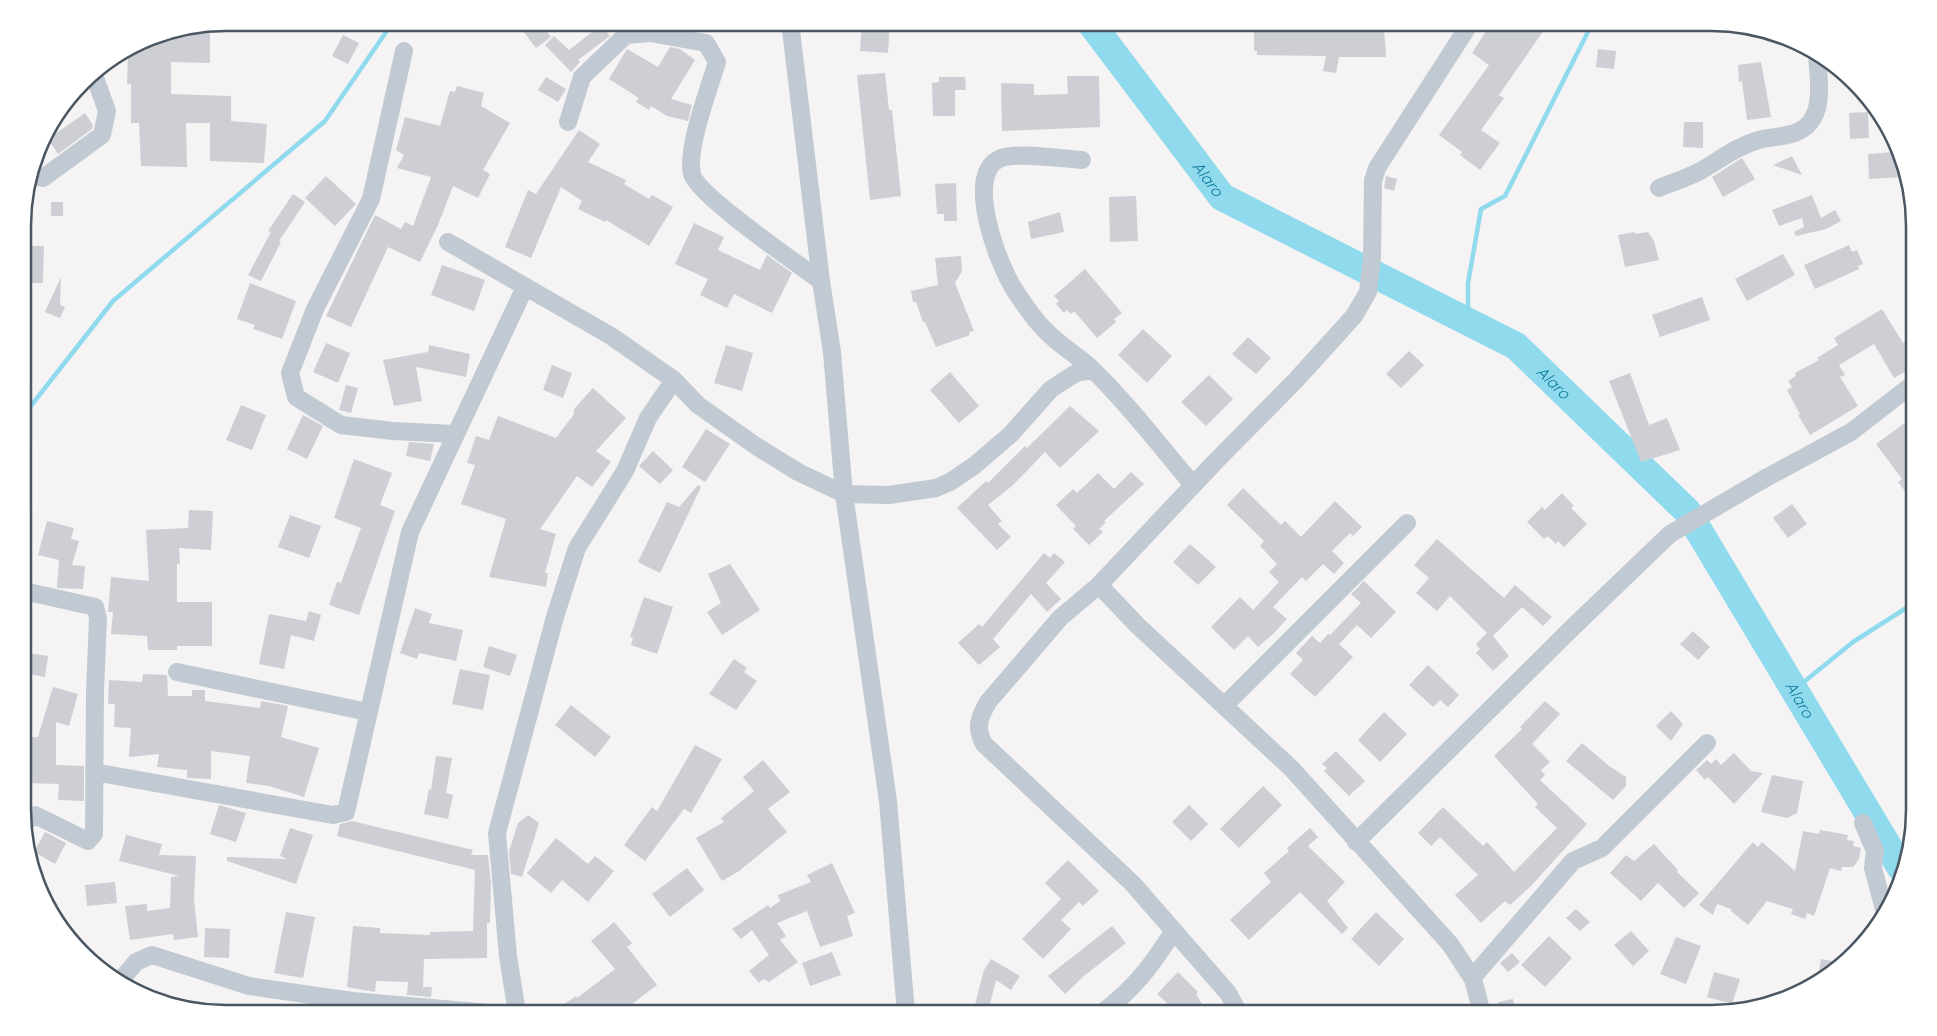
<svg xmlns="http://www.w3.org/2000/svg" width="1937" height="1036" font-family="Quicksand,sans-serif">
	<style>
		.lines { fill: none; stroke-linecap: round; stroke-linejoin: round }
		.stream { stroke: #90daee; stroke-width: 4.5 }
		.river { stroke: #90daee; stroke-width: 28 }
		.building { fill: #cdcfd5 }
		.minor { stroke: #c1cad2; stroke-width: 18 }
		.labels { text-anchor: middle; stroke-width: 4.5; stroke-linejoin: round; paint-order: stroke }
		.water-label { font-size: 16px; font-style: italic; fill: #0c7c9b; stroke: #fff }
		.rim { fill: none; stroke: #4a5661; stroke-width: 2.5 }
	</style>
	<rect width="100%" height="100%" fill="#f5f3f3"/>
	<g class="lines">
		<!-- stream -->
		<path class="stream" d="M1468 322V283L1481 209 1505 196 1593 22
			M23 416 113 301 325 121 393 22
			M1794 690 1853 642 1914 603"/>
		<!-- river -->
		<path class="river" id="s1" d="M1090 22 1222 197 1516 346 1687 511 1901 868"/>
	</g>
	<!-- building -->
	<path class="building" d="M535 22H540L551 37 536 48 523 31Z
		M862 22H890L888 53 860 51Z
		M1291 22H1319V28H1384L1386 57H1339L1336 73 1323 71 1326 56 1257 55V51H1254V25H1291Z
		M1492 22H1496L1505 29 1510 22H1534L1544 30 1499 95 1504 98 1481 130 1500 143 1480 170 1460 155 1462 152 1439 135 1489 65 1472 53Z
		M601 25 610 36 578 60 580 62 571 72 545 45 554 36 569 50Z
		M183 31H210V63L171 62V94L231 96V121L267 124 264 163 210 161V123H186L187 167 141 166 139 123H131V84H127L128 51 148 38Z
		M343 35 359 43 348 64 332 56Z
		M670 47 680 49 695 60 671 99 692 105 688 121 667 116 651 106 649 110 636 102 639 98 609 79 627 49 658 67Z
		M1598 49 1616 51 1614 69 1596 67Z
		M1761 62 1771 117 1747 120 1742 81 1739 82 1738 65Z
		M885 73 889 110H892L901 196 870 200 857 75Z
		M1067 76H1099L1100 127 1002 131 1001 83 1034 84V95L1068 94Z
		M546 77 566 89 558 102 538 90Z
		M939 77H965L966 90H955V116H933L932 83 939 82Z
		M457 86 484 93 481 106 510 123 483 170 490 174 478 198 453 186 438 225 420 262 388 247 351 327 326 316 375 215 401 229 405 222 413 226 431 177 397 168 404 155 396 150 405 117 440 126 450 91 455 92Z
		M1868 112 1869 138 1850 139 1849 113Z
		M85 113 93 125 92 129 58 154 48 139Z
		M1684 122H1703V148L1683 147Z
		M579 130 600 144 588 162 626 180 624 184 649 199 652 195 673 207 649 246 606 220 605 222 578 209 582 201 561 187 531 258 505 247 528 190 536 194Z
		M1895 152 1904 177 1869 179 1868 154Z
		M1792 156 1802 175 1773 165Z
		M1742 158 1755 179 1723 197 1712 177Z
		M326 176 356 204 335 226 305 198Z
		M1386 176 1397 179 1394 191 1384 188Z
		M956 183 957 221H944V214H937L935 184Z
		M293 194 305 202 279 241 281 242 261 281 248 275 271 232 268 231Z
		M1812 195 1821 218 1835 210 1841 221 1826 229 1796 236 1794 232 1804 227 1802 218 1779 226 1772 210Z
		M1136 196 1138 241 1110 242 1109 197Z
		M51 202H63V216H51Z
		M1060 212 1064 232 1031 239 1028 222Z
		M694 223 724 237 718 250 760 270 767 255 792 273 772 313 734 294 727 308 700 295 708 279 675 264Z
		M1635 232V234L1648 232 1654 241 1659 260 1625 267 1618 235Z
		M1849 245 1852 252 1857 250 1863 264 1858 266 1859 269 1815 289 1804 265Z
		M23 246H44L43 283H23Z
		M1783 254 1795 275 1747 301 1735 279Z
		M961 256 962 271 955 283 974 331 969 332 970 335 936 347 925 322H923L916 302H913L911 291 938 285 935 258Z
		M442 265 485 280 474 311 431 295Z
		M1085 269 1122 313 1114 319 1116 322 1097 338 1074 311 1071 314 1067 310 1064 313 1056 304 1059 301 1054 296Z
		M61 277 60 305 65 307 60 318 45 312Z
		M250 283 296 301 282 339 253 329 255 325 237 319Z
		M1702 297 1710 320 1660 337 1652 315Z
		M1882 309 1903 343 1913 337V367L1894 378 1874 344 1839 365 1845 375 1840 377 1858 406 1810 435 1798 415 1800 414 1787 390 1792 387 1788 381 1796 376 1795 373 1819 360 1817 358 1838 345 1834 338Z
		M1143 329 1172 356 1147 383 1118 355Z
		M1248 337 1271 358 1256 374 1232 354Z
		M326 343 350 353 338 383 313 372Z
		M429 345 470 354 466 377 416 367 422 401 394 406 383 360 428 352Z
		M726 345 753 353 742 391 714 383Z
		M1409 351 1424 365 1401 388 1386 374Z
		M552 365 572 373 563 398 543 390Z
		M950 372 979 406 959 423 930 390Z
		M1630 373 1649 425 1667 418 1680 450 1641 462 1609 381Z
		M1209 375 1233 399 1206 426 1181 402Z
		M346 385 358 388 351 413 339 410Z
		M593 388 626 418 596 451 611 462 592 487 577 476 540 529 556 534 545 573H548L546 587 489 577 506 519 461 504 475 465 467 463 476 436 489 440 498 416 556 438 574 414V409Z
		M241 405 266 415 252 450 226 440Z
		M1070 406 1099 431 1060 468 1045 452 1012 486 988 505 1002 521 998 524 1011 537 997 550 957 508 986 481 988 483 1025 446 1027 448Z
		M303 415 323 426 307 459 287 449Z
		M1913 417V424L1914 503 1898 482 1902 479 1876 444Z
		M706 429 730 444 705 482 682 467Z
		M409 442 434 444 430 461 406 456Z
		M653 451 673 470 660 484 639 466Z
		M354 459 392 473 380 505 395 511 359 615 329 605 337 582 341 583 361 528 334 518Z
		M1131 472 1144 484 1104 521 1106 522 1099 529 1103 532 1089 545 1073 529 1076 526 1056 505 1073 489 1077 493 1098 473 1114 489Z
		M698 485 701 487 660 573 638 562 667 502 679 507Z
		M1243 488 1281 525 1285 521 1301 537 1335 501 1362 527 1353 536 1350 533 1332 551 1344 563 1334 574 1323 564 1306 581 1302 577 1273 607 1287 619 1274 633 1258 647 1248 636 1234 650 1211 627 1240 597 1253 610 1279 582 1269 572 1277 564 1260 546 1264 541 1227 505Z
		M1562 493 1574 506 1571 508 1587 524 1564 547 1558 541 1556 544 1548 536 1544 539 1527 522 1542 507 1545 510Z
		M1792 504 1807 524 1788 538 1773 518Z
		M189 510 213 511 211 550 179 548 180 564H177V602H212V646H177V650H148L147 636 111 634 113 612H108L111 577 149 581 146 530 188 528Z
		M290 515 321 526 309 558 278 547Z
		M47 521 74 528 71 539 79 541 72 565 85 566 83 589 57 588 59 560 38 555Z
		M1437 539 1504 598 1515 585 1552 617 1543 626 1522 607 1493 636 1509 656 1493 671 1476 653 1480 649 1476 644 1487 633 1450 596 1437 611 1416 593 1429 578 1414 565Z
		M1190 544 1216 567 1198 585 1173 562Z
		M1044 553 1050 558 1054 553 1065 562 1046 583 1061 599 1047 612 1031 594 993 639 1000 647 979 665 958 643 979 624 982 627Z
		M730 564 760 610 722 635 707 612 721 603 708 574Z
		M1364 581 1396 612 1371 638 1357 625 1339 644 1353 657 1315 697 1290 674 1303 660 1296 653 1312 636 1320 643 1328 634 1330 635 1361 603 1351 594Z
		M644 597 673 607 657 654 631 645 633 638 630 637Z
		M415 608 432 614 429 623 463 630 456 661 419 653 417 659 400 653Z
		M309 611 321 615 314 641 291 635 284 669 259 664 269 614 306 621Z
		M1693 631 1710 647 1698 660 1680 644Z
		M489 646 517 655 510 676 483 667Z
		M28 653 48 656 45 677 24 673Z
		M734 659 747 668 744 672 757 681 736 710 709 694Z
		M1428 665 1459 695 1448 707 1440 700 1433 707 1409 685Z
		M460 669 490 675 483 710 452 704Z
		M143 674 167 675 168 696H192V690H205V701L260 708 261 701 288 706 281 737 319 748 304 797 269 786 246 783 250 756 211 751V779L187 778V770L157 767 159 754 129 757 131 728 114 727 115 704H108L109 680 142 682Z
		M53 687 78 694 69 726 56 722V765L84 766V801L58 800 59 784 25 783 26 737H38Z
		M1545 701 1560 714 1532 744 1550 762 1541 770 1545 775 1540 780 1587 824 1532 885 1510 905 1505 901 1481 923 1455 895 1478 875 1440 837 1431 846 1418 833 1443 807 1483 846 1487 842 1514 872 1557 828 1535 807 1538 804 1494 756 1522 729 1520 727Z
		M571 705 611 737 595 757 555 725Z
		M1671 711 1683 724 1671 741 1656 726Z
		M1384 712 1407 734 1380 762 1358 740Z
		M1582 743 1609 766 1626 777V786L1613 800 1566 761Z
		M695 745 722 759 691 813 684 809 645 861 624 845 652 807 657 811Z
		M1336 751 1365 781 1349 796 1324 771 1327 768 1322 764Z
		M1734 753 1751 771 1763 773 1734 804 1708 777 1705 780 1696 770 1707 760 1711 764 1716 759 1721 765Z
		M436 756 452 758 446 793 453 795 448 819 424 814 429 789 431 790Z
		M763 760 790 792 768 809 787 832 739 871 722 881 696 838 724 822 721 818 754 791 743 777Z
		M1772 775 1803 781 1797 813 1787 818 1761 812Z
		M1263 786 1282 805 1239 848 1220 829Z
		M219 805 246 813 236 842 210 834Z
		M1189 805 1208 824 1191 841 1172 822Z
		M528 815 539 823 522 877 511 874 509 851 518 823Z
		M352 821 473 850 471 855H488L491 883 490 923H487V958L424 959 423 987H432L431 997 407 995 408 982 376 981 375 992 347 987 353 926 380 928V933L430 935V932L473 931 475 870 337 836 340 824Z
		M290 828 313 835 296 884 227 861V857L287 859 280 856Z
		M1310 828 1318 837 1308 846 1345 882 1327 901 1348 928 1342 934 1300 892 1249 940 1230 920 1271 882 1264 873 1289 851 1287 848Z
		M1820 830 1848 835 1847 840 1854 841 1853 846 1861 848 1859 859 1853 867H1842L1841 871 1830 868 1814 916 1807 913 1805 919 1791 914 1793 909 1767 901 1748 925 1731 911V909L1717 904 1713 915 1699 905 1753 842 1758 847 1762 842 1795 871 1803 831 1819 834Z
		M45 832 66 843 55 864 34 852Z
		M126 835 162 844 159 855 196 856 194 899 198 937 174 940 173 934 130 940 125 906 147 904V911L170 908 171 877 179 876 119 861Z
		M556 838 588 864 595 856 614 871 588 902 562 880 551 893 527 873Z
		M1654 844 1678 870 1677 872 1699 893 1684 908 1658 883 1641 901 1610 873 1626 855 1634 861Z
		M1068 860 1099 891 1083 906 1079 902 1061 920 1071 929 1043 959 1022 939 1061 899 1045 883Z
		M832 863 855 913 847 916 853 936 820 947 807 911 777 923 786 936 780 940 798 962 769 982 763 979 759 983 749 971 769 955 752 930 741 939 732 929 768 905 770 908 780 901 778 895 811 882 807 875Z
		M687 868 704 890 670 917 652 894Z
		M115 882 117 903 87 906 85 885Z
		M1576 909 1590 922 1580 931 1566 918Z
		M286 912 315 917 303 978 274 973Z
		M1376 912 1404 939 1379 966 1351 939Z
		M614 922 632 943 627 947 657 985 620 1013H551L576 996 577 998 615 969 591 941Z
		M1112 926 1126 943 1084 976 1065 994 1048 976Z
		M205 928 230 929 229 958 204 957Z
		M1631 931 1649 951 1633 966 1614 945Z
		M1549 936 1572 958 1545 987 1521 965Z
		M1676 937 1701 946 1686 984 1660 974Z
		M832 952 841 975 810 986 802 963Z
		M1512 953 1520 962 1508 972 1500 963Z
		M991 959 1020 976 1011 990 996 980 988 1012 974 1008 984 970Z
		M1821 959 1843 963 1817 983Z
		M1178 972 1198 992 1196 994 1207 1013H1178L1157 994Z
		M1714 972 1740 979 1732 1004 1707 997Z
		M1513 999 1516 1013H1500L1498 1002Z"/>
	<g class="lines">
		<!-- minor -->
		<path class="minor" d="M790 22 821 281 832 352 844 494 888 801 906 1013
			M404 51 371 199 315 309 290 373 296 397 341 425 393 431 454 434
			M568 122 582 77 626 35 650 33 706 43 717 62C709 89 686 149 692 174 697 195 798 264 821 281
			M1082 160C1063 159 1014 151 999 159 964 176 999 266 1014 289 1023 303 1034 320 1046 331 1060 346 1079 356 1093 370 1129 405 1160 446 1193 485
			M33 176 43 178 102 135 107 111 93 72
			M1659 188C1673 182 1688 178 1702 170 1721 159 1737 146 1759 140 1778 135 1802 138 1813 118 1823 101 1818 74 1817 54
			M448 242 611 336 674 380 698 405 756 446 798 472 844 494 889 495 936 488 950 482 975 465 1011 434 1051 389 1076 373 1093 370
			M1099 585 1137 625 1291 768 1450 944 1473 979 1482 1013
			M24 591 95 607 98 618 95 692 94 834 88 841 35 815 24 823
			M177 672 368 712
			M1224 706 1407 523
			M94 772 333 815 346 812 410 532 525 287
			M1863 823 1875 851 1873 868 1885 913
			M1356 842 1571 629 1670 534 1764 479 1851 432 1913 384
			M1472 978 1573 861 1602 848 1707 743
			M121 980 136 962 152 955 249 986 352 1001 489 1013
			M517 1013 508 956 497 833 555 617 577 548 625 471 648 418 674 380
			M1102 1013C1137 986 1150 967 1174 931
			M1239 1013 1228 993 1133 884 984 744C975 727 979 718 988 702L1060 618 1099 585 1216 461 1296 380 1354 316 1368 292 1372 257 1373 181 1377 168 1471 22"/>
	</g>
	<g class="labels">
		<!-- water labels -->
		<g class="water-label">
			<text dy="6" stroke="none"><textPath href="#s1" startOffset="196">Alaro</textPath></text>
			<text dy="6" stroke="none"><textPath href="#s1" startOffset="601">Alaro</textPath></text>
			<text dy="6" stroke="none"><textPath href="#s1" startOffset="1006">Alaro</textPath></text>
		</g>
	</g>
	<!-- crop -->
	<path d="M0 0H1937V1036H0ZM226 31H1711A195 195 0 0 1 1906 226V810A195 195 0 0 1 1711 1005H226A195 195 0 0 1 31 810V226A195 195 0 0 1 226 31Z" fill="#fff" fill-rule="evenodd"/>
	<path class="rim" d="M226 31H1711A195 195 0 0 1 1906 226V810A195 195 0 0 1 1711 1005H226A195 195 0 0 1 31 810V226A195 195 0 0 1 226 31Z"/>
</svg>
